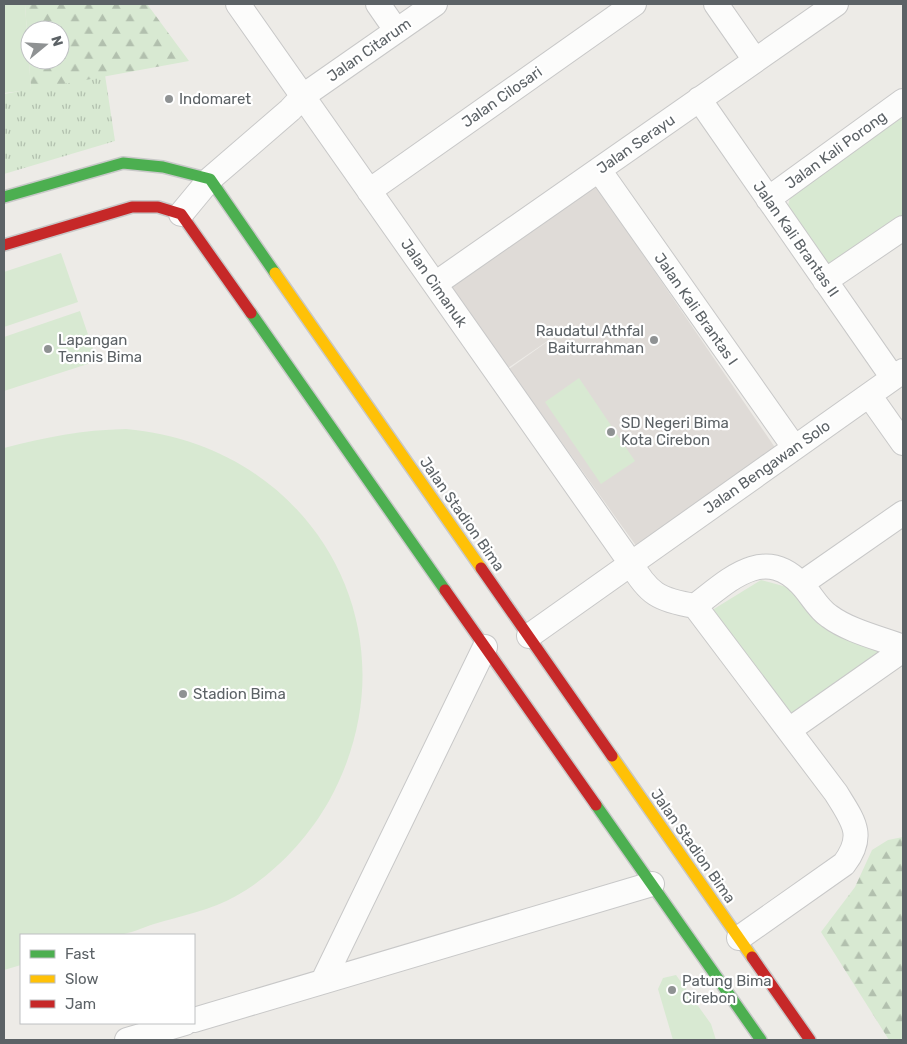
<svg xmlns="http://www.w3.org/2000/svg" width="907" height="1044" font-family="Rubik,sans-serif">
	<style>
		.education { fill: #dfdbd7 }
		.grass { fill: url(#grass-tufts) }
		.forest { fill: url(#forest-firs); fill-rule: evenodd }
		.park { fill: #d8e9d2 }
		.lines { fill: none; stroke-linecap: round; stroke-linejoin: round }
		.street-casing { stroke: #c8c8c8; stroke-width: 26 }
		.fast-casing { stroke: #c8c8c8; stroke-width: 14 }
		.slow-casing { stroke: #c8c8c8; stroke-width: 14 }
		.jam-casing { stroke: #c8c8c8; stroke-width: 14 }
		.street { stroke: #fcfcfb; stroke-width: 24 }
		.fast { stroke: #4caf50; stroke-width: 11 }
		.slow { stroke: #ffc107; stroke-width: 11 }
		.jam { stroke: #c62828; stroke-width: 11 }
		.poi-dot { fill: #8f9293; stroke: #fff; stroke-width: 2 }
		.labels { text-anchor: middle; stroke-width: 4.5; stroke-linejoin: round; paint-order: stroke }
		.street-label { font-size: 15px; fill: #5c6266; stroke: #fff }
		.poi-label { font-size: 15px; fill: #5c6266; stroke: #fff; text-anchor: start }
	</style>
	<defs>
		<pattern id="grass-tufts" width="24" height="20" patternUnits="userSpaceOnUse" patternTransform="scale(1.25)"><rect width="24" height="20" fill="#d8e9d2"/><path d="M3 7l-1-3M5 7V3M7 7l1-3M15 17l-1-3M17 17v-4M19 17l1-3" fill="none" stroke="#b2c0ae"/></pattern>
		<pattern id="forest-firs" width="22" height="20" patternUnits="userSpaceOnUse" patternTransform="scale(1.25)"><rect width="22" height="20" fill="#d8e9d2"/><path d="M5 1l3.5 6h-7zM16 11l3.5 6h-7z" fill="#b2c0ae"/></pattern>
	</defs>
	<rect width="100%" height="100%" fill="#edebe7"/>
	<!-- education -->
	<path class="education" d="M596 186 776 449 637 547 509 369 568 327 508 368 451 286Z"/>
	<!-- grass -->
	<path class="grass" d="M105 75 115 141 4 174V94Z"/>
	<!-- forest -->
	<path class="forest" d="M25 4H147L189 61 31 90ZM30 30H60V60H30Z
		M903 837V1040H889L821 932 855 887 872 850 888 840Z"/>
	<!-- park -->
	<path class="park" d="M4 4H25L31 90 4 93Z
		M903 117V215L826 268 787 209 790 198 797 188Z
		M61 253 78 302 4 327V272Z
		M80 311 97 361 4 391V337Z
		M579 378 635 461 601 484 545 402Z
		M126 429C314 445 421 634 329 801 308 838 274 875 236 896 211 910 181 916 154 924 142 928 129 934 117 935 85 938 53 935 21 935V965L4 970V448C47 437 81 430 126 429Z
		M761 580 787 587 881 653 792 717 709 612Z
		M676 975 711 1024 716 1040H673L658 989 663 978Z"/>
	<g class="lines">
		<!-- street casing -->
		<g class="street-casing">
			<path id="street" d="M238 4 630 562C648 594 659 600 695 606 727 582 763 544 801 584 811 594 817 608 829 616 849 631 879 638 903 647
				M378 4 396 30
				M716 4 755 60
				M699 99 893 378
				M599 170 794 447
				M369 191 634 4
				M768 199 903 101
				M181 214 210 179 290 110 303 96 435 4
				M825 281 903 228
				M435 284 836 4
				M869 395 903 443
				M801 584 903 513
				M695 606 836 793C853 821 866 835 844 864L739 938
				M529 636 903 371
				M789 730 903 650
				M323 981 485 647
				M194 1020 652 884
				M127 1040 185 1023"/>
		</g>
		<!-- fast casing -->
		<g class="fast-casing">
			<path id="fast" d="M4 197 123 163 163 167 210 179 275 273
				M251 313 445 590
				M596 805 761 1040"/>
		</g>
		<!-- slow casing -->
		<g class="slow-casing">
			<path id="slow" d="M275 273 481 568
				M612 756 752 957"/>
		</g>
		<!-- jam casing -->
		<g class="jam-casing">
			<path id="jam" d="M4 245 132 207H158L181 214 251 313
				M481 568 612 756
				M445 590 596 805
				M752 957 810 1040"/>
		</g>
		<!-- street -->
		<use href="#street" class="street"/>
		<!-- fast -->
		<use href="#fast" class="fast"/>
		<!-- slow -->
		<use href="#slow" class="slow"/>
		<!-- jam -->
		<use href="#jam" class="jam"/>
	</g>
	<!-- markers -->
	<g class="poi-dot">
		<circle cx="169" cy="99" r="5"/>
		<circle cx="654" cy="340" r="5"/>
		<circle cx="48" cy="349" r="5"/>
		<circle cx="611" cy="432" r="5"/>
		<circle cx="183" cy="694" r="5"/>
		<circle cx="672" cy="990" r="5"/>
	</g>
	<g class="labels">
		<!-- street labels -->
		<g class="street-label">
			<text transform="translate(369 50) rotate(-35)" y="5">Jalan Citarum</text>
			<text transform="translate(502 97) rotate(-35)" y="5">Jalan Cilosari</text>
			<text transform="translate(636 144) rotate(-35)" y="5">Jalan Serayu</text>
			<text transform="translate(836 150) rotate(-36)" y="5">Jalan Kali Porong</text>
			<text transform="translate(796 239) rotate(55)" y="5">Jalan Kali Brantas II</text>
			<text transform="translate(434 283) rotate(55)" y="5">Jalan Cimanuk</text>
			<text transform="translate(696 309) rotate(55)" y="5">Jalan Kali Brantas I</text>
			<text transform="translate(767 467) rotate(-35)" y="5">Jalan Bengawan Solo</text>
			<text transform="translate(462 514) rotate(55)" y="5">Jalan Stadion Bima</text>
			<text transform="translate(693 846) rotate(55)" y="5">Jalan Stadion Bima</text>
		</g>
		<!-- poi labels -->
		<g class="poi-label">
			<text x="179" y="104">Indomaret</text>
			<text x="644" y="336" text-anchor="end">Raudatul Athfal<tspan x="644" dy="17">Baiturrahman</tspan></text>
			<text x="58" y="345">Lapangan<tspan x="58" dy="17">Tennis Bima</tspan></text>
			<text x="621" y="428">SD Negeri Bima<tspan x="621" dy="17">Kota Cirebon</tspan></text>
			<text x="193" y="699">Stadion Bima</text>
			<text x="682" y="986">Patung Bima<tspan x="682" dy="17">Cirebon</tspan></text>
		</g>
	</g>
	<!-- border -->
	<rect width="907" height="1044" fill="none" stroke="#5c6266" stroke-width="10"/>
	<!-- legend -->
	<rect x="20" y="934" width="175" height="90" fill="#ffffff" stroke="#bec0c2"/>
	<rect x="30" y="950" width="25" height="8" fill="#4caf50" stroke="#bec0c2"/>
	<text x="65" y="959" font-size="15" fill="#5c6266">Fast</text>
	<rect x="30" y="975" width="25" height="8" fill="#ffc107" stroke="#bec0c2"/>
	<text x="65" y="984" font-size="15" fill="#5c6266">Slow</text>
	<rect x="30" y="1000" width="25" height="8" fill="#c62828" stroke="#bec0c2"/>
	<text x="65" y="1009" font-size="15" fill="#5c6266">Jam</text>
	<!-- north arrow -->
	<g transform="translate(45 45) rotate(72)"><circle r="24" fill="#ffffff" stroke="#bec0c2"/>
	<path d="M0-4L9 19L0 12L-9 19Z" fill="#8f9293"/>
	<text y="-8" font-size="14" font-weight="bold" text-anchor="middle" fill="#5c6266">N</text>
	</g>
</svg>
